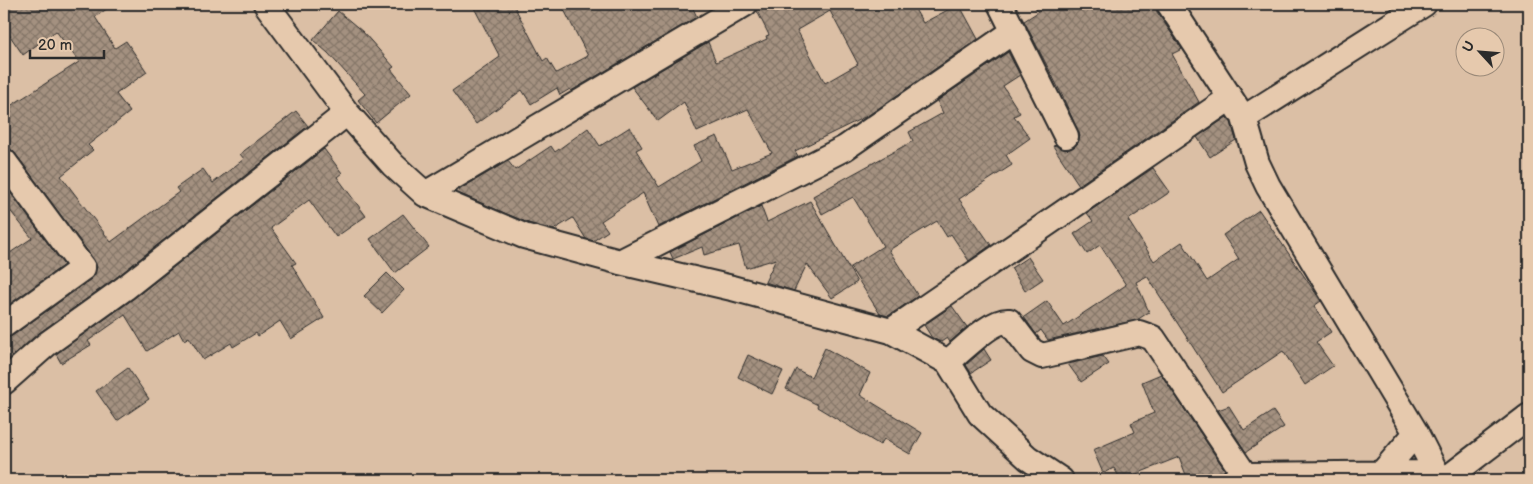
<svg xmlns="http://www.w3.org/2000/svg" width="1533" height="484" font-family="'Balsamiq Sans',sans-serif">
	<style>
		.building { fill: url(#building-cross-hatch); stroke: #2b2b2b; fill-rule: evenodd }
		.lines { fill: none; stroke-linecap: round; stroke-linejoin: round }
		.minor-casing { stroke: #2b2b2b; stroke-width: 28 }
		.minor { stroke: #e6c9ad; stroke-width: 24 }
	</style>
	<defs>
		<pattern id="building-cross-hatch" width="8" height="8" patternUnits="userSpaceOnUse" patternTransform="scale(1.25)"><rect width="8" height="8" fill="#a49180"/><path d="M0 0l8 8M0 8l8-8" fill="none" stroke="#867769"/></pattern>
	</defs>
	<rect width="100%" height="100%" fill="#dbbfa5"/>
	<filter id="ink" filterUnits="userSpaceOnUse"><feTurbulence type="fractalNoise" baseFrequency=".02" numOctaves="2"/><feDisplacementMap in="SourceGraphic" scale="10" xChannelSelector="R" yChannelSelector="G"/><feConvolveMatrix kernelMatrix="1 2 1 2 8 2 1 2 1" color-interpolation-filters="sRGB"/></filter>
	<g filter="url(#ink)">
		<!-- building -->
		<path class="building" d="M10 4H114L95 17 115 48 126 41 147 72 116 94 130 112 88 145 93 150 61 176 111 242 179 192 176 188 203 169 213 183 244 159 240 154 296 111 308 126 117 277 39 333 4 364V338L12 336 91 279 97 267 94 260 15 153 4 147V110L79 62 56 31 23 55 4 27V8Z
			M472 4H513L543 61 547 58 556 73 588 56 561 4H691L697 17 571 91 570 89 560 95 557 88 531 104 522 90 476 124 452 91 500 57Z
			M759 4H912L923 23 959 4 978 39 869 115 795 151 798 156 658 227 643 193 601 221 608 231 593 241 586 239 573 218 553 230 528 223 458 193 460 189 508 161 515 170 551 146 555 152 588 128 600 146 630 127 642 147 636 150 659 187 701 161 694 146 717 136 732 169 772 153 748 109 697 132 684 102 658 121 632 87 708 42 716 62 767 39 766 36 769 35 757 11ZM830 11 858 64 825 83 797 30Z
			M1033 4H1155L1157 12 1182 49 1172 54 1199 102 1079 185 1053 146 1056 145 1065 150 1072 148 1078 143 1080 136 1062 95 1024 21 1038 12Z
			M338 11 363 32 394 67 391 69 411 94 376 123 358 100 365 94 328 53 313 40Z
			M1008 52 1020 75 1003 86 1020 113 1014 116 1030 138 1006 155 1012 165 959 199 991 245 969 261 951 234 947 237 937 221 889 250 918 296 888 316 880 314 850 267 883 246 853 197 822 214 813 196 913 141 909 132 943 113 937 101Z
			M1227 117 1231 122 1236 140 1210 157 1197 137Z
			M324 149 342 173 337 177 366 216 336 237 309 200 271 228 296 263 292 265 324 318 291 339 280 321 258 336 256 333 233 347 231 343 203 360 189 337 184 340 179 331 147 351 125 315 88 341 91 345 61 363 56 354 133 299Z
			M1153 168 1170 192 1128 220 1154 261 1182 242 1207 281 1239 259 1223 235 1259 210 1321 301 1314 306 1331 332 1316 342 1333 366 1305 385 1283 351 1222 392 1147 276 1136 282 1149 312 1137 320 1048 340 1041 330 1036 334 1024 317 1047 301 1064 326 1126 285 1100 245 1087 254 1074 234 1093 221 1087 213Z
			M4 184 64 265 4 308V257L32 238 4 203Z
			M810 201 857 282 832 298 807 264 794 291 765 282 776 259 746 268 739 245 704 255 702 247 673 259 670 252 761 206 767 222Z
			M403 214 429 247 395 273 370 239Z
			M1028 257 1043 279 1025 291 1011 268Z
			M387 273 404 290 382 313 364 296Z
			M952 306 967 327 950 342 947 338 941 342 932 338 924 325Z
			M825 348 870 373 860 395 922 433 910 454 884 439 880 445 817 407 818 405 786 389 796 369 811 377Z
			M984 349 991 360 971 373 966 365Z
			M748 355 783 371 772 394 738 377Z
			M1103 356 1109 364 1081 382 1068 364Z
			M128 368 149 399 117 421 96 391Z
			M1161 374 1225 470 1224 471 1201 480H1188L1179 457 1121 480 1114 468 1103 473 1093 450 1135 432 1131 423 1154 413 1142 382Z
			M1229 406 1244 430 1273 411 1284 427 1246 452 1218 410Z"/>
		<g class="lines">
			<!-- minor casing -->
			<g class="minor-casing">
				<path id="minor" d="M266 4 347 113 393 165 425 194 524 236 620 262 732 288 891 331 948 362 980 414 1028 458 1061 480
					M1000 4 1066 136
					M1169 4 1239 111
					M1424 4 1244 118 1257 163 1268 186 1416 433 1440 480
					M4 161 83 268 4 325
					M425 194 745 4
					M620 262 845 148 1014 31
					M891 331 1230 98
					M948 362C962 351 991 319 1009 321L1032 351 1042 356 1139 333 1153 338 1245 475
					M4 382 47 344 125 288 347 113
					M1382 473 1416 433
					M1234 480 1245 475 1436 473
					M1445 480 1529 416"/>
			</g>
			<!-- minor -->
			<use href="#minor" class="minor"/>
		</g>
	</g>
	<!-- margin -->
	<rect width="1533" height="484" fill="none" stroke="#e6c9ad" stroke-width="20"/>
	<rect x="10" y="10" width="1513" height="464" fill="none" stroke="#2b2b2b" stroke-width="2" filter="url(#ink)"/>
	<!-- north arrow -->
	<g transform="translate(1480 52) rotate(296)"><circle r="24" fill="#e6c9ad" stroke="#9b8a79"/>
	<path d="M0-4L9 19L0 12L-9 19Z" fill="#2b2b2b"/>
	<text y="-8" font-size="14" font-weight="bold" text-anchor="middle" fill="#2b2b2b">U</text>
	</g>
	<!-- scale -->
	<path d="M30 50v8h74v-8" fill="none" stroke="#2b2b2b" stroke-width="2.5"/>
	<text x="38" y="50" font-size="15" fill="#2b2b2b" stroke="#e6c9ad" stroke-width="4" paint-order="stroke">20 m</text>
</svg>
